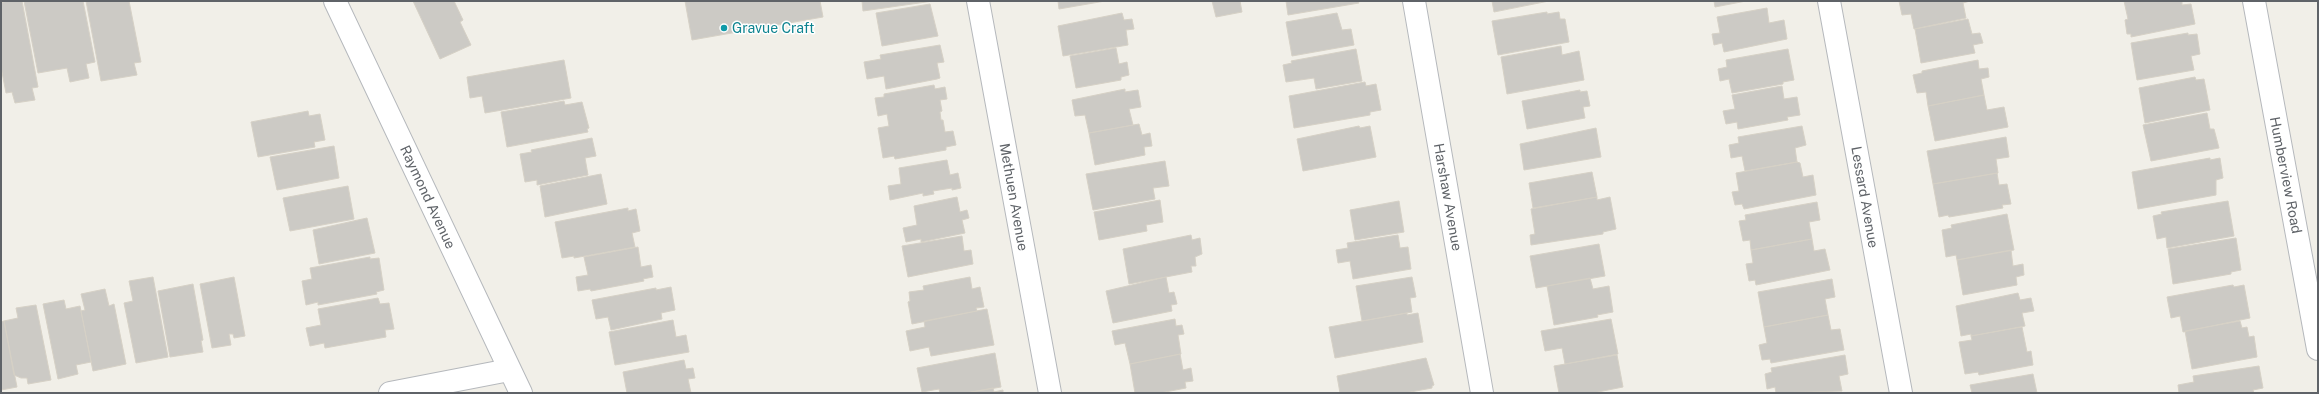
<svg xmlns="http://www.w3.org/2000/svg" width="2319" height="394" font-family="'Public Sans',sans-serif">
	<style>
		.building { fill: #cccac5; stroke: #d6d1c6 }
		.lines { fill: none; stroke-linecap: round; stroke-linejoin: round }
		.minor-casing { stroke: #b5b8bc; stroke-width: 24 }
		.minor { stroke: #fff; stroke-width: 22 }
		.culture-dot { fill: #0f9aa8; stroke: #fff; stroke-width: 1.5 }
		.labels { text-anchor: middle; stroke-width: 3; stroke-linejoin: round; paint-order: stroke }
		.culture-label { font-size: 14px; fill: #0d838f; stroke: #fff; text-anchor: start }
		.street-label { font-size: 14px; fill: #5f6368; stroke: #fff }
	</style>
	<rect width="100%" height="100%" fill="#f1efe8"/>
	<!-- building -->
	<path class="building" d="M7 1H22L38 87 32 88 35 100 15 103 12 92 6 93 1 67V3Z
		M24 1H83L95 62 86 64 89 78 70 82 67 68 38 73Z
		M86 1H129L141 62 134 63 137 75 101 81Z
		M413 1H454L463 20 460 22 471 45 440 59Z
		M685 1H820L823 17 692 40Z
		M862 1H933L863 11Z
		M1058 1H1105L1059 9Z
		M1212 1H1240L1242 12 1216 17Z
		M1286 1H1358L1359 3 1288 15Z
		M1492 1H1549L1494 12Z
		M1714 1H1746L1715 7Z
		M1899 1H1970L1963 3 1966 18 1914 29 1911 14 1902 15Z
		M2124 1H2182V5L2191 4 2195 24 2131 37V34H2127L2125 20 2128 19Z
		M930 4 938 36 882 46 876 13Z
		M1767 8 1769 23 1784 20 1787 39 1724 52 1722 43 1714 45 1712 34 1720 33 1717 17Z
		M1547 12V14L1559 12 1560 19H1565L1569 42 1498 55 1492 21Z
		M1122 13 1124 20 1132 19 1134 29 1126 30 1128 45 1063 56 1058 26Z
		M1337 13 1342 30 1351 29 1354 45 1292 56 1286 22Z
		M1968 19 1972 34 1980 33 1983 43 1973 45 1975 53 1921 63 1915 29Z
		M2188 33V35L2197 34 2200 54 2191 56 2194 70 2137 80 2131 43Z
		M940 45 944 62 937 63 940 78 937 79 886 89 884 76 867 79 864 62 881 59 880 55Z
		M1561 46 1562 55 1579 51 1584 80 1507 94 1501 57Z
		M1116 48 1119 64 1127 62 1129 75 1121 77V80L1076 88 1070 56Z
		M1356 49 1362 81 1316 89 1314 78 1286 82 1283 65 1292 63 1291 61Z
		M1788 49 1794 80 1783 82V84L1732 93 1729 79 1720 81 1718 69 1727 67 1726 60Z
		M564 60 571 98 485 113 482 96 470 98 467 77Z
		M1978 60 1979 69 1988 68 1989 77 1981 79 1984 95 1928 106 1926 92 1917 93 1913 75 1922 73V71Z
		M2195 77 2196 80 2204 79 2210 110 2145 123 2139 88Z
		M1365 82 1366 86 1376 84 1381 110 1370 112V115L1294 128 1289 96Z
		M934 85 935 89 945 87 947 99 940 100 942 111 940 112 941 120H943L945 132 953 131 956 145 946 147V150L895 159 894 156 883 158 878 128 889 126 887 114 878 116 875 98 884 97V94Z
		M1782 86 1784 99 1797 97 1800 115 1787 117 1788 120 1738 129 1737 122 1726 124 1723 111 1735 109 1732 95Z
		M1125 89V92L1138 90 1141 107 1129 109 1133 125 1089 133 1085 115 1075 116 1072 100Z
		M1580 90V92L1587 91 1590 106 1583 107 1585 118 1527 129 1522 101Z
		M1984 95 1987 110 2004 107 2008 127 1935 141 1928 106Z
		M564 101 565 105 582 102 589 128 587 129 588 132 507 147 501 112Z
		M308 111 309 116 320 114 325 140 314 142 315 147 258 157 251 122Z
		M2207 113 2210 129H2214L2219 148 2151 161 2143 125Z
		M1139 124 1142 135 1150 133 1152 146 1144 147 1145 155 1095 165 1089 133Z
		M1359 126 1360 128 1370 126 1376 157 1303 171 1297 139Z
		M1802 126 1806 145 1795 148 1797 162 1745 171 1742 156 1731 158 1729 145 1739 143 1738 137Z
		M1596 128 1601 157 1524 170 1520 144Z
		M2006 137 2009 157 1996 159 1998 173 1933 184 1927 151Z
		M592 138 596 156 585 158 588 175 537 185V180L525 182 520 154 532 152 531 150Z
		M334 146 339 178 277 190 270 157Z
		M2210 158V160L2220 158 2223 178 2216 180V195L2138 209 2132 172Z
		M947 160 950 175 958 173 961 188 952 190V188L933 191 934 194 923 196V193L890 200 888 186 901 184 899 168Z
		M1165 161 1169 186 1153 188 1155 199 1093 210 1086 174Z
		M1797 162 1800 163 1803 177 1813 175 1816 195 1744 209 1742 204 1735 205 1732 192 1739 191 1736 173Z
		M1592 172 1597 197 1533 208 1529 183Z
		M1997 173 1999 185 2007 184 2011 204 2002 205 2003 208 1949 217 1948 215 1939 217 1933 184Z
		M601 174 607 204 545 217 540 186Z
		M348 186 354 219 290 231 283 198Z
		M957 197 960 212 967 210 969 218 962 220 965 233 921 242V239L906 242 903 228 917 225 914 206Z
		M1597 197V200L1610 197 1616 229 1603 232V234L1531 245 1530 235 1535 234 1531 209Z
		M1160 200 1163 222 1146 225 1147 231 1099 240 1094 212Z
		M1399 201 1404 232 1355 240 1350 210Z
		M2228 201 2234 236 2167 248 2166 237 2157 239 2153 216 2162 214 2161 212Z
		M1817 202 1820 220 1809 222 1812 239 1751 250 1750 240 1743 241 1739 221 1746 220 1745 215Z
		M628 208V211L636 209 640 231 632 233 635 247 574 258V256L562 258 555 222Z
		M2007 214 2014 250 1957 260 1956 255 1946 257 1942 230 1952 228 1951 225Z
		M367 218 375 253 319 264 313 230Z
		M1191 235 1192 240 1200 238 1202 254 1195 257 1196 266H1191L1192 272 1129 284 1123 249Z
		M1398 235 1400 248 1408 247 1411 269 1353 279 1350 261 1338 263 1336 250 1348 248 1347 243Z
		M962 236 964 251 971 250 973 264 908 277 902 246Z
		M2236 238 2241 270 2231 272V274L2173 284 2168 249Z
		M1812 239 1814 251 1825 249 1830 270 1756 285 1755 280 1749 281 1746 264 1753 263 1751 250Z
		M1599 244 1605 276 1536 288 1530 256Z
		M638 247 641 267 651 265 653 277 643 279 644 281 591 291 590 289 578 291 576 277 588 275 584 257Z
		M2011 250 2013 266 2023 264 2024 275 2016 277 2017 285 1963 295 1957 260Z
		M370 257V259L379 258 384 290 376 292 377 294 318 305V302L306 305 302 281 312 279 310 268Z
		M153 277 168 357 136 363 124 303 133 301 129 281Z
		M234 277 245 336 234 338 233 334H229L231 345 212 348 200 284Z
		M970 277 972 289 980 287 984 307 976 308 977 311 912 324 908 302 910 301 909 292 924 290 923 286Z
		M1166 277 1169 293 1174 292 1177 304 1171 305 1172 311 1113 323 1106 291Z
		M1412 277 1416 297 1410 298 1412 312 1362 321 1356 286Z
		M1590 278 1593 289 1609 286 1613 312 1597 315 1598 317 1554 325 1547 286Z
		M1832 279 1835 297 1825 299 1828 315 1764 327 1758 292Z
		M193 284 203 340 201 341 203 352 170 357 158 291Z
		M2233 285 2234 287 2244 285 2250 318 2183 332 2180 316 2171 318 2167 297Z
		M671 287 675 310 661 313 662 319 611 330 608 317 596 319 592 300 656 288V290Z
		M105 289 109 306 114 304 126 364 93 371 81 311 85 310 81 294Z
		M2018 293 2020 300 2031 298 2034 311 2022 313 2025 326 1971 336V334L1961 336 1956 306Z
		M378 298 380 304 389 303 394 329 385 330 386 337 325 348 324 343 310 346 306 328 321 325 318 309Z
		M64 300 66 309 80 306 91 362 76 365 78 374 58 379 43 304Z
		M36 305 51 380 28 384 27 378H21L14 375 4 321 18 318 16 308Z
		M987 309 994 345 931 356 929 347 910 351 906 331 925 327 924 321Z
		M1407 313V315L1418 313 1423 342 1335 358 1329 327Z
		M1828 315 1831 330 1840 329 1844 350 1771 363 1770 359 1762 360 1759 345 1767 343 1764 327Z
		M1175 319 1176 326 1182 325 1184 334 1178 335 1181 354 1130 364 1125 343 1115 345 1112 331Z
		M1611 319 1618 354 1565 364 1562 348 1545 351 1541 331Z
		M673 320 676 337 686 335 689 352 615 365 609 332Z
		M4 321 17 387 1 390V322Z
		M2240 321 2242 328 2247 327 2249 337 2254 336 2257 357 2192 369 2185 331Z
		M2022 327 2027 352 2031 351 2033 365 1979 375 1978 372 1965 374 1959 342 1972 340 1971 336Z
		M995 353 1001 387 966 393H940L939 389 922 392 917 368Z
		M1180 354 1183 370 1191 368 1193 381 1185 382 1186 388 1160 393H1135L1130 364Z
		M1617 355 1623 387 1593 393H1559L1554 366Z
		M1845 355 1848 374 1839 376 1842 391 1776 393 1775 387 1767 389 1765 374 1772 372 1771 368Z
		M1426 358 1434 385 1432 386V388L1405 393H1340L1337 376Z
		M684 360 686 369 693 368 695 378 688 379 691 393H627L623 372Z
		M2259 366 2263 388 2253 390 2254 393H2179L2178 385 2194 382 2193 376Z
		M2033 374 2037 393H1972L1970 385Z
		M993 388 994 392 1003 390V393H966Z"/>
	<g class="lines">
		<!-- minor casing -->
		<g class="minor-casing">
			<path id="minor" d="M335 1 521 393
				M978 1 1050 393
				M1414 1 1482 393
				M1829 1 1901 393
				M2254 1 2318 349
				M390 393 509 370"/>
		</g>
		<!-- minor -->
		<use href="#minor" class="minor"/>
	</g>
	<!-- markers -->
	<circle class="culture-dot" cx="724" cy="28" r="4"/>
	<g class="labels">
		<!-- culture labels -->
		<g class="culture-label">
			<text x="732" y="33">Gravue Craft</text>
		</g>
		<!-- street labels -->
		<g class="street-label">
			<text transform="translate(2286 175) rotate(79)" y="5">Humberview Road</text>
			<text transform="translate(428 197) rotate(65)" y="5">Raymond Avenue</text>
			<text transform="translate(1014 197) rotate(80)" y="5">Methuen Avenue</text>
			<text transform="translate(1448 197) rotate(80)" y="5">Harshaw Avenue</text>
			<text transform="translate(1865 197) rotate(80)" y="5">Lessard Avenue</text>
		</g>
	</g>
	<!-- border -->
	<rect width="2319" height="394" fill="none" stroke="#5f6368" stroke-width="4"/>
</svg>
